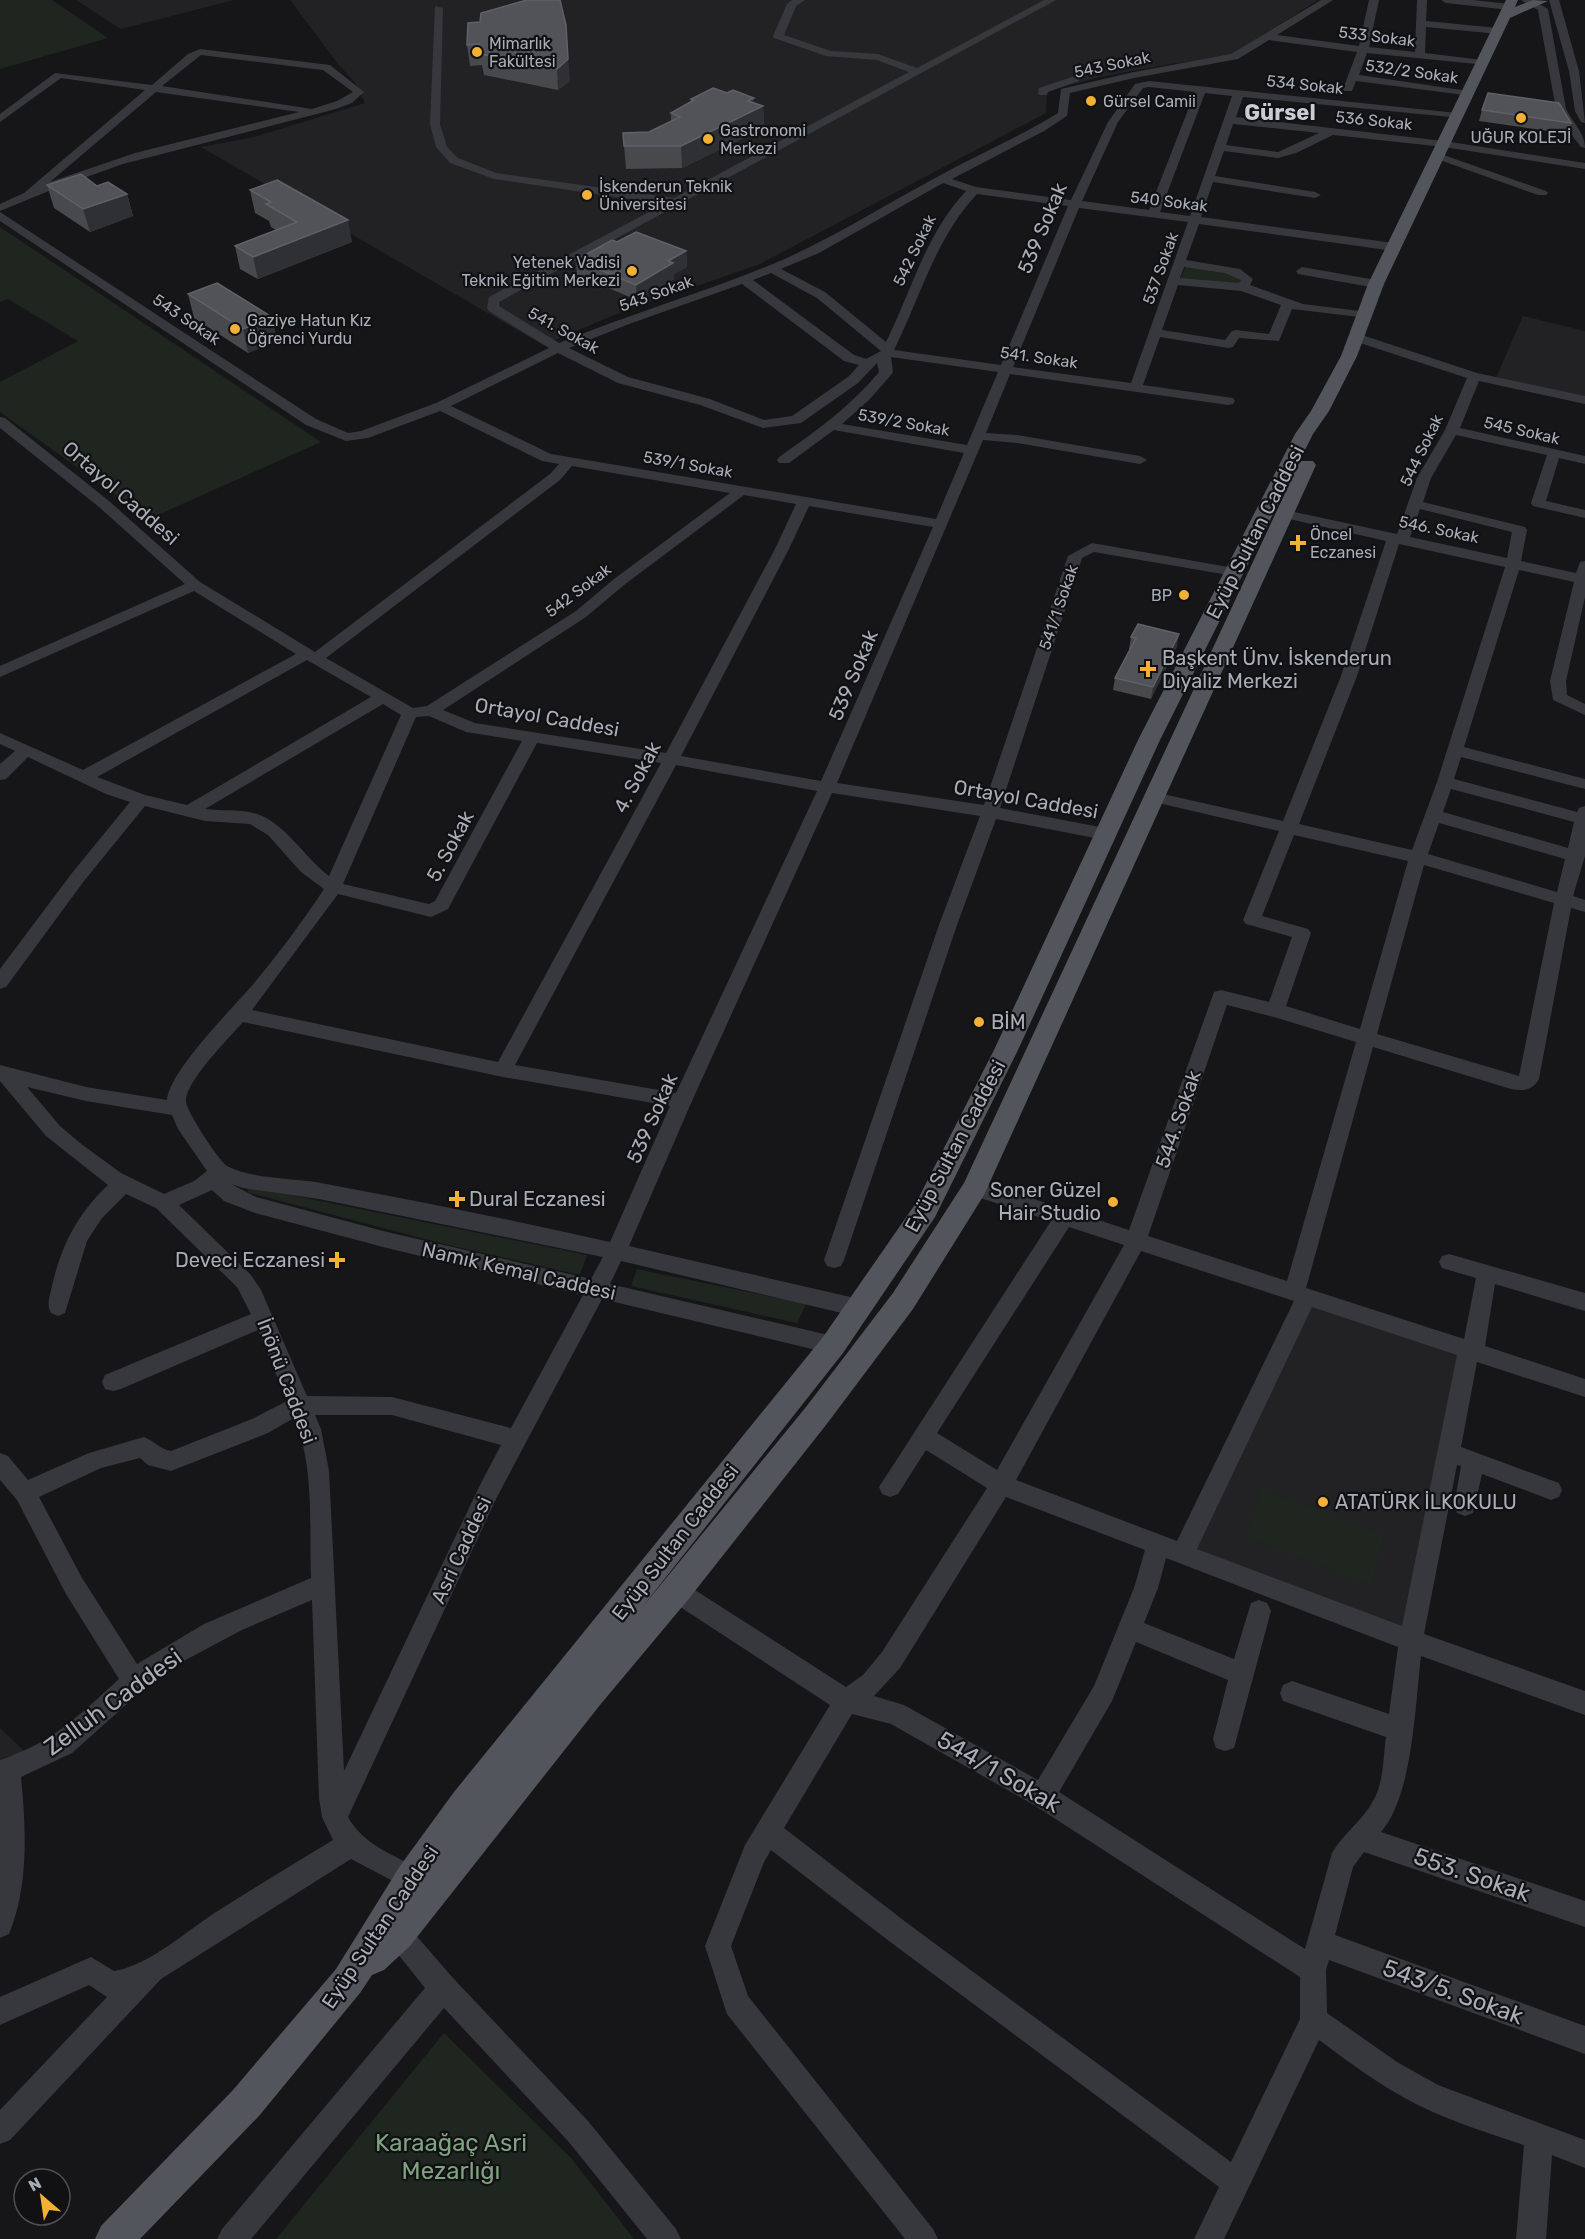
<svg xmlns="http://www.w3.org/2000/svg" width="1585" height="2239" font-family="Rubik,sans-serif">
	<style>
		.built { fill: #222225 }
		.green { fill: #1e261f }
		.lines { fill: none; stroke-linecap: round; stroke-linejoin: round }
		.minor { fill: #37383d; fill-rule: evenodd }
		.major { fill: #53555c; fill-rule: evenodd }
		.wall { fill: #47494d }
		.shaded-wall { fill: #2f3033 }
		.building { fill: #525359; stroke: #5f6168; stroke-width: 1.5 }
		.poi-dot { fill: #f2b134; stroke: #111113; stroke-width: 2 }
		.labels { text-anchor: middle; stroke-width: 4.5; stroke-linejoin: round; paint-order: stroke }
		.far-street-label { font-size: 16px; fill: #a8adb8; stroke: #111113 }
		.far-poi-label { font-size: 16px; fill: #a8adb8; stroke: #111113; text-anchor: start }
		.street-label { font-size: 20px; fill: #a8adb8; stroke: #111113 }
		.poi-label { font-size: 20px; fill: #a8adb8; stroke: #111113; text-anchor: start }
		.far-district-label { font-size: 22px; font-weight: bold; fill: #c9ccd4; stroke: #111113 }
		.near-street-label { font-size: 24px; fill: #a8adb8; stroke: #111113 }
		.near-park-label { font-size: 24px; fill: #7fa381; stroke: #111113 }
	</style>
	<rect width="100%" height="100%" fill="#161618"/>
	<!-- built -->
	<path class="built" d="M76 0H234L121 29Z
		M290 0H1318L1228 57 1170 64 1100 77 1047 91 1046 113 760 264 614 315 543 345 201 147 254 137 365 103 355 83 338 64Z
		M1523 316 1585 331V398L1495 380Z
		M1307 1296 1469 1350 1411 1641 1183 1553Z
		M0 1728 25 1752 0 1759Z"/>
	<!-- green -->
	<path class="green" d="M0 0H52L108 38 0 69Z
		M0 227 321 442 149 519 0 412V382L78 341 8 299 0 302Z
		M1186 266 1228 272 1243 278 1241 285 1180 279Z
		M251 1187 587 1255 580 1275 444 1244 254 1194 249 1193 247 1189Z
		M637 1269 806 1304 797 1323 631 1286Z
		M1262 1489 1385 1534 1371 1585 1246 1538Z
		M444 2033 572 2159 634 2239H276Z"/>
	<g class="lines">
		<!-- minor -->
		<path class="minor" d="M792 0H805L796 6 784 35 831 51 878 54 917 68 1044 0H1056L499 302V306L559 343C628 315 699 294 768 266 827 242 881 207 937 177 977 155 1019 137 1058 113L1061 89 1134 72 1231 54 1321 0H1333L1277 35 1359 46 1369 0H1379L1369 47 1415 52 1417 0H1427L1426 21 1498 28 1503 31 1498 34 1426 27 1425 53 1482 60 1487 63 1486 65 1367 53 1359 75 1468 91 1473 94 1472 96 1356 81 1352 91H1344L1343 89 1357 52 1269 40 1238 59 1134 78 1070 93 1067 116 1044 131 952 179 976 187 1071 200 1108 122 1135 84 1149 81 1457 113 1462 116 1461 118 1243 97 1236 117 1444 141 1585 163V169L1444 147 1333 135 1296 153 1278 158 1224 151 1215 176 1315 192 1321 195 1315 198 1213 182 1201 217 1394 243 1400 247 1394 251 1199 224 1186 260 1240 269 1253 279 1250 285 1303 304 1368 312 1370 315 1368 318 1292 309 1279 341 1239 338 1233 347 1228 348 1160 337 1143 385 1233 398 1235 401 1233 404 1228 405 1010 374 986 433 1017 435 1140 456 1147 460 1140 464 1017 443 983 440 837 783 984 805 1068 556 1092 543 1234 568 1241 572 1234 576 1094 552 1082 558 1000 808 1105 828 1111 830 1114 834 1111 838 1105 840 996 819 957 925 844 1260 841 1266 834 1268 827 1266 824 1260 939 925 980 816 832 793 692 1101 629 1246 859 1299 866 1302 870 1308 866 1314 859 1317 621 1261 610 1284 833 1336 841 1339 844 1345 841 1351 833 1354 602 1299 496 1499 348 1817C363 1844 394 1856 421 1869L425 1878 421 1887 412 1891 351 1859 161 1979 10 2140 0 2144V2110L107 1997 89 1985 0 2025V1997L91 1957 114 1971C148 1966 187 1931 216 1912 255 1887 294 1864 333 1840L322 1817 319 1798 312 1600 242 1630 178 1664 147 1686 72 1753 21 1777C26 1828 29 1886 9 1934L0 1938V1760C55 1741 77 1717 119 1679L66 1594 17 1500 0 1480V1453L8 1456 28 1480 89 1453 144 1437C154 1441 160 1449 171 1451L252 1419 287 1401 258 1330 121 1389 113 1391 105 1389 102 1382 105 1375 251 1314 237 1287 156 1208 126 1194 102 1218 87 1241 65 1313 58 1316 51 1313C46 1304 50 1296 52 1286 61 1246 78 1213 108 1185L46 1136 0 1081V1065L86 1087 167 1100C169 1071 234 1007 255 982 279 953 303 921 324 889L301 872 268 835 250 824 205 821 145 806 84 881 6 987 0 989V969L72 873 130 802 106 794 28 757 6 779 0 780V764L15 751 0 744V733L83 770 296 654 194 591 0 677V666L185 584 99 507 0 428V417L5 418 109 501 200 582 315 652 550 474 559 464 542 461 440 411 368 438 346 441 306 425 0 221V212L316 419 348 433 361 431 436 403 549 348 489 311 487 308 489 297 664 204 494 179 450 163 436 147 430 124 435 6 443 8 440 124 447 147 458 158 496 173 674 198 909 72 877 60 826 56 774 38 773 36 787 4ZM1149 87 1195 92 1149 210 1082 201 1118 122 1143 88ZM1205 93 1232 96 1190 216 1160 212ZM1233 124 1319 133 1278 152 1226 145ZM943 183 966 191C925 235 912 290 886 342L825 292 781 269 819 253ZM977 194 1068 206 1001 365 894 350C921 296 935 239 977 194ZM1079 208 1188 222 1131 383 1013 367ZM1184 267 1225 273 1241 280 1239 283 1180 278ZM771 273 817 298 881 351 866 359 854 355 753 280ZM742 284 844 361 859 365 848 377 792 416 764 420 710 399 628 377 569 348 629 324ZM1178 285 1241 291 1281 305 1269 334 1236 330 1232 331 1225 340 1162 330ZM558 353 618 383 700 405 763 428 801 423 858 383 877 363 879 372C851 406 815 432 779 457L777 460 779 463H789L834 430 964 453 936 519 551 454 451 406ZM891 357 998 372 967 445 842 424 869 400 891 375 893 372ZM572 466 730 493 614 579 576 611 427 706 413 708 326 658 560 480ZM744 495 796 504 775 549 666 753 475 723 443 710 586 617 624 585ZM809 506 933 527 821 781 681 756 789 549ZM307 660 371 697 187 805 145 795 97 777ZM383 704 401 715 329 876C305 858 285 823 257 814 242 809 222 811 205 809ZM429 716 466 732 522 741 435 901 429 904 343 884 416 717ZM537 743 661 763 498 1062 252 1010 338 894 431 917 448 909ZM676 765 817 791 676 1093 515 1065ZM243 1022 503 1077 670 1106 610 1242C514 1220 417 1201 321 1183 293 1178 251 1179 227 1166 219 1161 187 1112 186 1102 184 1083 229 1038 243 1022ZM27 1087 86 1101 172 1115 178 1129 207 1171 194 1181 164 1194 121 1173 80 1143 60 1126ZM231 1184 243 1188 319 1199 603 1257 591 1279 387 1232 256 1197ZM212 1190 224 1201 255 1213 387 1248 583 1295 511 1428 392 1397 307 1396 261 1290 251 1275 179 1205ZM315 1415H392L501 1445 480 1485 344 1771 329 1471 321 1429ZM294 1418C315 1466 309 1527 311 1578L204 1624 137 1664 82 1578 39 1497 101 1468 140 1458 148 1465 171 1471 268 1433Z
			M1441 0H1473L1510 4 1515 7 1510 10 1446 3Z
			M1521 0H1533L1548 9 1566 109C1573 123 1585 133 1585 148L1581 147 1563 124 1556 109 1538 10Z
			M1549 0H1559L1579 71 1585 123 1581 122 1575 111 1569 71Z
			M200 49 330 65 364 92 352 103 336 109 123 164 61 186 0 211V204L24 193 145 90 61 78 0 122V114L55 73 152 85 188 54ZM201 55 323 70 353 92 337 101 312 109 162 86ZM156 92 299 112 135 153 50 182Z
			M1075 76 1080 79 1079 81 1048 92 1047 95H1039L1038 93 1039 88Z
			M1438 153 1546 191 1548 193 1546 195H1538L1434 158V154Z
			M1302 267 1376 280 1382 284 1376 288 1298 274 1296 271Z
			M1356 333 1477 373 1585 396V404L1479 381 1460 428 1585 456V464L1559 458 1546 501 1585 510V518L1533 506 1531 503 1547 455 1456 435 1431 478 1423 502 1525 527 1527 530 1521 561 1576 573 1580 562 1585 561V597L1566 681 1567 695 1585 704V715L1553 700 1550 681 1574 582 1519 570 1464 747 1585 779V789L1461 757 1454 779 1577 812 1579 808 1585 806V856L1573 896 1585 900V912L1571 908 1539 1079C1532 1091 1523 1091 1511 1089L1373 1047 1306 1288 1464 1339 1476 1278 1442 1268 1439 1262 1442 1256 1449 1254 1585 1293V1311L1495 1284 1485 1346 1585 1379V1397L1477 1362 1461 1447 1559 1483 1562 1490 1559 1497 1551 1500 1482 1474 1473 1513 1465 1516 1457 1513 1454 1506 1461 1466 1457 1465 1424 1634 1585 1691V1715L1421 1656C1415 1706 1413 1795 1381 1832L1585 1901V1927L1364 1852 1353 1867 1335 1935 1585 2026V2054L1329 1960 1326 1970 1327 2013 1397 2062 1438 2085 1585 2140V2168L1552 2155 1546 2239H1516L1524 2145C1488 2133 1450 2121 1416 2104 1381 2086 1350 2063 1319 2040L1224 2239H1194L1219 2187 889 1941 771 1850 764 1862 731 1946 748 1996 933 2229 938 2239H905L727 2014 705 1946 745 1845 830 1705 668 1599 664 1591 668 1583 676 1580 684 1583 846 1687 863 1675 882 1652 987 1488 926 1450 898 1494 890 1497 882 1494 879 1487 1051 1221 968 1194 965 1188 968 1182 975 1180 1129 1230 1214 992 1221 990 1269 1002 1292 937 1246 924 1243 920 1279 831 1154 802 1148 801 1146 797 1148 793 1154 792 1283 821 1341 676 1386 541 1285 518 1278 514 1285 510 1397 534 1417 478 1445 430 1467 378 1351 340 1350 337 1351 334ZM1420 509 1512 532 1507 558 1410 537ZM1399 544 1505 567 1437 782 1412 850 1299 824 1357 676ZM1451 789 1574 822 1568 848 1443 812ZM1439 823 1565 859 1557 892 1428 854ZM1294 835 1408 861 1360 1029 1286 1006 1311 933 1308 929 1262 916ZM1424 865 1554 903 1519 1076 1377 1034ZM1227 1005 1274 1017 1356 1042 1287 1281 1148 1236ZM1069 1227 1124 1245 997 1470 937 1433ZM1141 1251 1294 1301 1177 1541 1016 1480ZM1312 1307 1457 1355 1402 1626 1197 1549ZM1006 1497 1145 1550 1134 1588 1094 1686 1038 1780 904 1705 874 1696 900 1668ZM1166 1558 1398 1647 1389 1714 1292 1681 1283 1685 1280 1693 1283 1701 1386 1737C1383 1757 1384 1783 1373 1801 1363 1820 1343 1834 1332 1853L1305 1949 1059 1792 1112 1701 1136 1642 1228 1680 1213 1739 1216 1748 1225 1751 1234 1748 1271 1611 1267 1603 1259 1600 1251 1603 1234 1659 1144 1623 1158 1588ZM852 1714 891 1724 1034 1805 1300 1977V2019L1231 2162 907 1923 784 1828Z
			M398 1921 407 1925 453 1978 588 2121 676 2229 681 2239H647L568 2141 444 2008 251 2239H217L222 2229 425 1988 389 1943 385 1934 389 1925Z"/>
		<!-- major -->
		<path class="major" d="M1506 0H1518L1515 7 1533 0 1548 1 1510 18 1384 284 1357 356 1329 411 1313 434 1160 740 1018 1050 935 1217 843 1353 640 1610 806 1407 893 1293 964 1183 1298 465 1301 461H1313L1316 465 984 1195 913 1309 826 1425 687 1601 600 1705 410 1946 384 1970 372 1975 360 1993 259 2116 140 2239H95L101 2226 233 2090 336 1969 400 1866 454 1792 823 1337 916 1203 994 1050 1138 740 1295 434 1311 411 1341 356 1368 284Z"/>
	</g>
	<!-- wall -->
	<path class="wall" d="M527 0 570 81 558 90 484 75 482 65 470 66 467 45 480 22Z
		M691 99 754 103 763 106 764 128 682 168 626 169 623 133 649 132 671 121V113L691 102Z
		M1482 110 1571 123 1568 134 1479 121Z
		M47 185 97 186 127 194 133 216 90 232 54 208Z
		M250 190 352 242 258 279 240 269 235 246 276 230 271 227 269 221 255 213Z
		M617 242 686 251 687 267 674 274V279L637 300 577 275 576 260Z
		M188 294 272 317 277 341 248 353 194 318Z
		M1131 637 1177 646 1151 699 1113 690 1115 678 1130 650 1129 649Z"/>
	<!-- shaded-wall -->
	<path class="shaded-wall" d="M566 25 570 81 558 90 557 69Z
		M754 98V111L763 106 764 128 682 168 681 146 748 101Z
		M127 194 133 216 90 232 83 209Z
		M348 220 352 242 258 279 253 257Z
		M686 251 687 267 674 274V279L637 300 636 285 668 261Z
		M272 317 277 341 248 353 243 329Z
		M1179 634 1177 646 1151 699 1153 687Z"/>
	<!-- building -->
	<path class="building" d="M527 0H560L566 25 568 59 557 69 481 54 479 44 467 45 468 23 480 22 481 13Z
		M713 88 727 93 733 90 754 98 748 101 763 106 681 146H624L623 133 649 132 680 117 671 113 694 100 691 99Z
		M1488 93 1559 103 1571 123 1482 110Z
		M81 174 97 186 108 182 127 194 83 209 47 185Z
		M277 180 348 220 253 257 235 246 297 222 266 204 271 202 250 190Z
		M636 232 686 251 668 261 673 263 636 285 576 260 612 240 617 242Z
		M217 283 272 317 243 329 188 294Z
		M1138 624 1179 634 1153 687 1115 678 1136 638 1131 637Z"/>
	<!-- markers -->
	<g class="poi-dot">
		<circle cx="477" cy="52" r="6"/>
		<circle cx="1091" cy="101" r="6"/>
		<circle cx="1521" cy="118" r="6"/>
		<circle cx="708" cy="139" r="6"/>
		<circle cx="587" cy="195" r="6"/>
		<circle cx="632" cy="271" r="6"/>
		<circle cx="235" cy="329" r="6"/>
		<path d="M1295 534h6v6h6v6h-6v6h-6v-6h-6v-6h6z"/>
		<circle cx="1184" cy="595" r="6"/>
		<path d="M1145 660h6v6h6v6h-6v6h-6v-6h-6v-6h6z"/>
		<circle cx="979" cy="1022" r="6"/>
		<path d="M454 1190h6v6h6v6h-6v6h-6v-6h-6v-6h6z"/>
		<circle cx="1113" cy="1202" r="6"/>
		<path d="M334 1251h6v6h6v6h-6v6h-6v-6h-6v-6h6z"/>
		<circle cx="1323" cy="1502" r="6"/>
	</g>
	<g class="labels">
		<!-- far-street labels -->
		<g class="far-street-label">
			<text transform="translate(1377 36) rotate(7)" y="6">533 Sokak</text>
			<text transform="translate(1112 64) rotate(-12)" y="6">543 Sokak</text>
			<text transform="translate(1412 71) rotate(8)" y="6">532/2 Sokak</text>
			<text transform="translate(1305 84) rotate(6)" y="6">534 Sokak</text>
			<text transform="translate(1374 120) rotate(6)" y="6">536 Sokak</text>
			<text transform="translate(1169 201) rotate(7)" y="6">540 Sokak</text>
			<text transform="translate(914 250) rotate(-64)" y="6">542 Sokak</text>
			<text transform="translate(1160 268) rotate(-70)" y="6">537 Sokak</text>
			<text transform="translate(656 293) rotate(-20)" y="6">543 Sokak</text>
			<text transform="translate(187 319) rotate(34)" y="6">543 Sokak</text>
			<text transform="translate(564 330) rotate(29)" y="6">541. Sokak</text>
			<text transform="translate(1039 357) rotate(8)" y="6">541. Sokak</text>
			<text transform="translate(904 422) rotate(10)" y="6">539/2 Sokak</text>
			<text transform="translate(1522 430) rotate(13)" y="6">545 Sokak</text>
			<text transform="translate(1421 450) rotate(-64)" y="6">544 Sokak</text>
			<text transform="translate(688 464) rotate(10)" y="6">539/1 Sokak</text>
			<text transform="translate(1439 529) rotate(12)" y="6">546. Sokak</text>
			<text transform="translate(578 590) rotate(-37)" y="6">542 Sokak</text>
			<text transform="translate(1058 607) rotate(-71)" y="6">541/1 Sokak</text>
		</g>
		<!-- far-poi labels -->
		<g class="far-poi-label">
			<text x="489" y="49">Mimarlık<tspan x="489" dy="18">Fakültesi</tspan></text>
			<text x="1103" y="107">Gürsel Camii</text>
			<text x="720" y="136">Gastronomi<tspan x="720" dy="18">Merkezi</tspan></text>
			<text x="1521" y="143" text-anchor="middle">UĞUR KOLEJİ</text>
			<text x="599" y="192">İskenderun Teknik<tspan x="599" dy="18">Üniversitesi</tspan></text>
			<text x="620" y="268" text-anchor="end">Yetenek Vadisi<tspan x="620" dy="18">Teknik Eğitim Merkezi</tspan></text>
			<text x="247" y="326">Gaziye Hatun Kız<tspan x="247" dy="18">Öğrenci Yurdu</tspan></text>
			<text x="1310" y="540">Öncel<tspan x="1310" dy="18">Eczanesi</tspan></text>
			<text x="1172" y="601" text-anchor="end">BP</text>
		</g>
		<!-- street labels -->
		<g class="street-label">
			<text transform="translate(1042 228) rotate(-67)" y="7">539 Sokak</text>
			<text transform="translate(121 493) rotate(41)" y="7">Ortayol Caddesi</text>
			<text transform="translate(1255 532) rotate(-63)" y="7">Eyüp Sultan Caddesi</text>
			<text transform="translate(853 675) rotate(-67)" y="7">539 Sokak</text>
			<text transform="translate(547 717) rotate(10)" y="7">Ortayol Caddesi</text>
			<text transform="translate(637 777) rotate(-62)" y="7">4. Sokak</text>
			<text transform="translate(1026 799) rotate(10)" y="7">Ortayol Caddesi</text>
			<text transform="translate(450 846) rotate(-62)" y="7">5. Sokak</text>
			<text transform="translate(652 1118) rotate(-66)" y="7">539 Sokak</text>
			<text transform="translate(1178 1119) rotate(-71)" y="7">544. Sokak</text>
			<text transform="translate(955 1146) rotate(-62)" y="7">Eyüp Sultan Caddesi</text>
			<text transform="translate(519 1271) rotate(13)" y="7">Namık Kemal Caddesi</text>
			<text transform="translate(287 1381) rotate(69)" y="7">İnönü Caddesi</text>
			<text transform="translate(675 1542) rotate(-52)" y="7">Eyüp Sultan Caddesi</text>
			<text transform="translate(461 1550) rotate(-65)" y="7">Asri Caddesi</text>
			<text transform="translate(380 1927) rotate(-56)" y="7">Eyüp Sultan Caddesi</text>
		</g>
		<!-- poi labels -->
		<g class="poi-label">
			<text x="1162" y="665">Başkent Ünv. İskenderun<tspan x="1162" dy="23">Diyaliz Merkezi</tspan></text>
			<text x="991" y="1029">BİM</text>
			<text x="1101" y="1197" text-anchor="end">Soner Güzel<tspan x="1101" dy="23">Hair Studio</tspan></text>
			<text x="469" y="1206">Dural Eczanesi</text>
			<text x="325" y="1267" text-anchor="end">Deveci Eczanesi</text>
			<text x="1335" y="1509">ATATÜRK İLKOKULU</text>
		</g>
		<!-- far-district labels -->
		<g class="far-district-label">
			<text x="1280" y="120">Gürsel</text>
		</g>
		<!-- near-street labels -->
		<g class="near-street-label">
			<text transform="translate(113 1702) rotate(-36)" y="8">Zelluh Caddesi</text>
			<text transform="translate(999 1772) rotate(30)" y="8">544/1 Sokak</text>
			<text transform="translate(1472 1875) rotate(19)" y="8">553. Sokak</text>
			<text transform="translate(1453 1992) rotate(20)" y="8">543/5. Sokak</text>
		</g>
		<!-- near-park labels -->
		<g class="near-park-label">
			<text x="451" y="2151">Karaağaç Asri<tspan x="451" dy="28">Mezarlığı</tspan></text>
		</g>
	</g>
	<!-- north arrow -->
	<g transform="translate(42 2197) rotate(331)"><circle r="28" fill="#111113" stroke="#4d4f55" stroke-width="1.5"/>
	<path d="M0-4.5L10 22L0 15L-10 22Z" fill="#f2b134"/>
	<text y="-9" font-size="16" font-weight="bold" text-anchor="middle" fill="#a8adb8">N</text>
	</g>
</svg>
